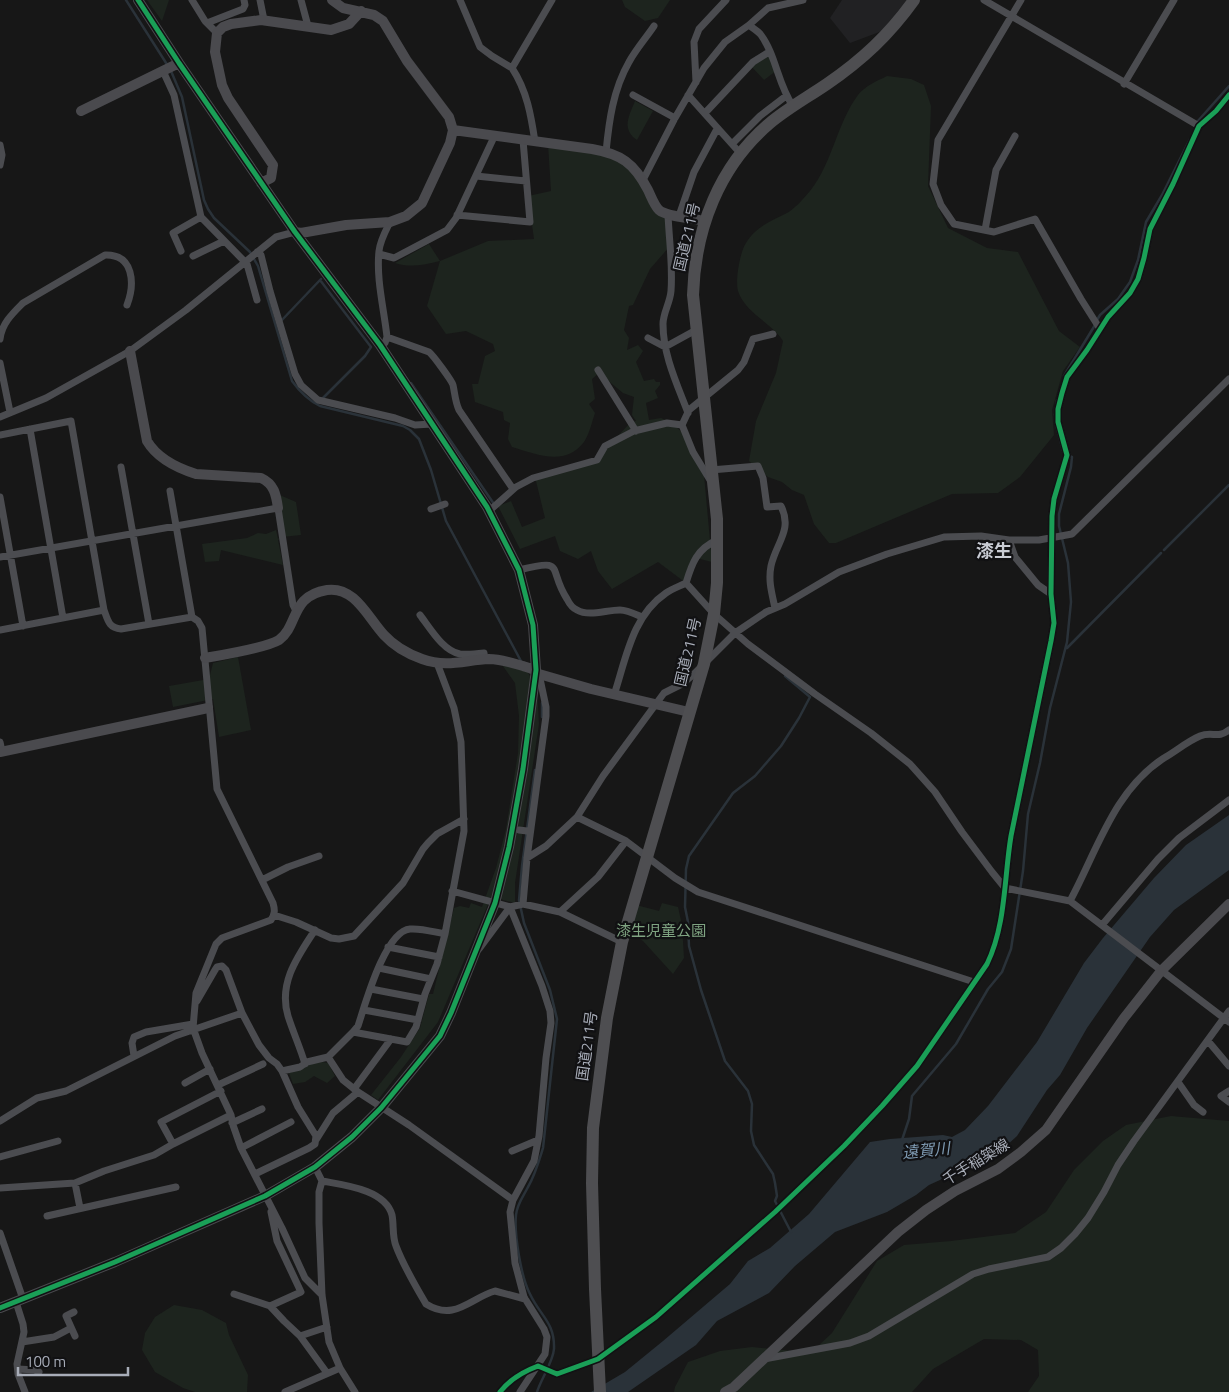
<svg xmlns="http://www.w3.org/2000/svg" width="1229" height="1392" font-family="'Titillium Web','Noto Sans JP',sans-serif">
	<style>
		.built { fill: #212123 }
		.green { fill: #1d241e }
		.water { fill: #2a3239 }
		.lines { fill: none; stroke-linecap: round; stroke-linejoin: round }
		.stream { stroke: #2a3239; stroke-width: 2.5 }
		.street { stroke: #4b4c50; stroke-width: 7 }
		.secondary { stroke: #4a4a4e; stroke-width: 10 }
		.highway { stroke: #4e4e51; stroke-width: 12 }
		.cycleway-casing { stroke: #111113; stroke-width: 8 }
		.cycleway { stroke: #1a9f57; stroke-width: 5 }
		.labels { text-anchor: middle; stroke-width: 4.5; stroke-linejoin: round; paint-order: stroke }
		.street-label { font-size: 15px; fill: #a8adb8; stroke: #111113 }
		.park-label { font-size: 15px; fill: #7fa381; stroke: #111113 }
		.water-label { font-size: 16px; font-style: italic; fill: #7f9bb3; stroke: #111113 }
		.quarter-label { font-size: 18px; font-weight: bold; fill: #c9ccd4; stroke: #111113 }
	</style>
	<rect width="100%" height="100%" fill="#171717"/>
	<!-- built -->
	<path class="built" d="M842 0H907L882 31 850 43 830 18Z"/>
	<!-- green -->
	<path class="green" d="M147 0H169L162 21Z
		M622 0H670L658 18 645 21 625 7Z
		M769 52 776 71 764 80 750 65Z
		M887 76 911 79 924 85 931 106 928 186 948 228 987 248 1018 252 1059 331 1080 347 1063 371 1052 410 1054 435 1020 477 998 493 952 494 836 543H829L814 524 804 495 792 490 782 482 768 477 749 461 756 421 776 373 783 341C772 323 745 313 738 291 735 280 740 252 746 243 756 227 769 222 785 214 794 210 804 198 810 191 832 164 837 123 858 95 865 86 877 81 887 76Z
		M635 101 653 111 637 140C621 129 629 116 635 101Z
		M548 144 626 161 668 214 670 246 650 269 633 305 629 306 624 330 629 338 627 350 638 345 643 351 636 362 644 381 654 379 656 382H660V385L655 391 658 398 646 403 649 420 661 418 672 423 685 435 704 475 712 562 696 558 686 583 658 562 612 589 598 571 591 551 578 559 560 551 555 536 520 549 498 506 511 501 522 527 545 518 535 477 592 463 631 422 636 421 632 415 634 397 623 393 599 373 592 379 595 399 589 404 595 413C592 422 589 435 584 442 565 467 536 454 512 447L508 439 510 423 504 420 503 412 475 402 472 384H478L485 356 495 351 493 344 466 331 446 334 427 306 440 261C424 265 410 268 395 263L429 244 440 261 488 241 534 239 528 196 551 191Z
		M275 493 296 502 301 535 282 537 278 540 283 565 221 550 219 561 205 562 202 544 247 538 258 533 266 534 276 530 278 539 282 535Z
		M238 657 251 730 219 737 213 699 173 707 169 686 209 679 213 663Z
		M500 662 526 669 537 689 539 724 515 883V903L503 900 492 895 438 1022 378 1100 371 1095 401 1057 420 1028 429 994H433L454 908 460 906 469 908 471 903 482 907 496 868 506 829 518 753 519 716 515 683Z
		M662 903 678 907 682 925 684 958 673 974 643 941 629 932 636 905 659 911Z
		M322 1062 328 1063 335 1076 327 1083 314 1076 305 1082 293 1084 289 1073 313 1063Z
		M1171 1116 1229 1121V1392H1028L1039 1376 1038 1350 1021 1340 984 1339 933 1369 912 1392H674L675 1387 688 1362 720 1351 752 1347 794 1351 818 1346 832 1333 877 1261 904 1245 951 1241 1015 1233 1046 1212 1074 1170 1103 1141 1126 1125Z
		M174 1305 202 1310 226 1323 229 1335 248 1375 247 1392H195L183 1388 155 1372 142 1350 145 1333 155 1317Z"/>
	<!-- water -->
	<path class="water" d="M1229 815V870L1174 910 1150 937 1087 1028 1060 1075 1047 1090 1017 1136 1005 1147 957 1168 940 1180 929 1185 916 1195 887 1212 835 1232 795 1266 769 1293 717 1321 696 1345 628 1392H591L625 1372 663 1341 730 1284 748 1261 770 1248 809 1214 870 1142 890 1139 943 1135 952 1137 965 1130 988 1106 1037 1042 1084 963 1103 938 1154 878 1186 845Z"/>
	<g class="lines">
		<!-- stream -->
		<path class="stream" d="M126 0 168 66
			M171 71 182 97 204 200 208 209 214 218 250 252 258 266 292 381C300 392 308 400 320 406L403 426 410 430 419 439 431 470 446 521 522 663
			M1197 122 1229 86
			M320 280 371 347 365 356 322 399
			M1097 320 1100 315 1118 299 1130 282 1138 260 1146 222 1162 195 1190 139
			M281 321 321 279
			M1064 376 1095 325
			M411 383 494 504
			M1055 415 1057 400
			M1056 425 1063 451
			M1164 550 1229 485
			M1067 648 1161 553
			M785 676 810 697 799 718 781 746 755 776 733 793 689 856 686 869 685 907 688 922 689 946 701 990 725 1061 748 1091 752 1104 751 1131 754 1145 773 1174 775 1183 777 1196 775 1201 791 1232
			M542 703V717
			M535 770 522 866 519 900 524 923 550 990 557 1019 543 1148C539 1161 535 1175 528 1187 523 1197 517 1204 516 1215 514 1234 521 1277 530 1294 540 1316 555 1322 554 1349 553 1362 541 1379 537 1392
			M902 1140 909 1119 912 1096 956 1044 988 989 1002 972 1011 949 1023 871 1028 814 1040 763 1050 708 1067 642 1071 602 1068 563 1059 526V514L1071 467 1072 457 1069 456"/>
		<!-- street -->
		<path class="street" d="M192 0 205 21 217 33
			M260 0 264 20
			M301 0 308 26
			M460 0 480 47 492 56 512 68
			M984 0 1199 126
			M1021 0 938 140 933 184 941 205 954 224 994 232 1035 219 1081 299 1100 329
			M207 23 243 9 245 5 244 0
			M749 25 768 8 803 0
			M163 71 174 95 201 217 247 264 257 300
			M696 82 694 42 699 29 726 0
			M1124 84 1174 0
			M633 95 675 118
			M688 95 740 153
			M705 113 753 62 769 52
			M535 142C531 115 527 91 512 68L552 0
			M732 144 760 116 786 96
			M0 145 2 155 0 165
			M606 152C609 121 613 90 629 62 636 49 646 38 654 26
			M476 176 526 181
			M643 180 675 118 704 68 725 42 749 25C752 28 758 31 761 35 776 55 778 85 793 106
			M668 214C669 240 673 265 671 291 670 303 663 313 663 324 663 355 677 384 688 413
			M457 215 530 222 523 140
			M679 216 694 172 717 129
			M985 230 996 170 1015 136
			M181 251 173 233 201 217
			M257 252 261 255 270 291 295 374 301 385 318 400 395 418 415 425 432 424
			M379 254 394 258 447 230 456 218 494 137
			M193 256 224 241
			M387 337 429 352C433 355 452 381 453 385 455 394 455 401 459 410L513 489
			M648 338 665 347 696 330
			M0 339C2 323 13 313 23 303L105 255C134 254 135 284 127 305
			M380 345 385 343 387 337C384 309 376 279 379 251 380 241 385 232 390 222
			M0 363 10 412
			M598 370 636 431
			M0 417 46 398 130 351 186 310 276 237 295 232
			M682 425 689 410 738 370 744 362 753 339 773 334
			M30 429 63 618
			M0 435 71 421 104 610C108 621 109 628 121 629L192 617
			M121 467 149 624
			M711 470 758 466 763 478 767 507 781 506C793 530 776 543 771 566 768 581 772 594 775 608
			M170 491 192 617 198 621 202 628 217 789 273 903C275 910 275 914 271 920L222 938 216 944 196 993 193 1028 202 1053 231 1115 233 1125 241 1148 282 1228 305 1278 322 1295
			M0 497 23 626
			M431 509 445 504
			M489 511 516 487 533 478 597 460 605 446 634 431 667 423 682 425 693 452 710 480
			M717 540C697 549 692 563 686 583L714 614 748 644 815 694 871 733 910 764 935 792 962 832 992 872 1005 888 1070 901 1229 1022
			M1009 540 1015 557 1038 585 1051 594
			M0 557 278 508 293 605 296 611
			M519 570C567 558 547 568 567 599 569 603 572 608 577 610 589 617 606 610 620 610 627 610 635 614 642 617
			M420 615C430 628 443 651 460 654 468 655 476 654 484 653L485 660
			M0 630 104 610
			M614 695C626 659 632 616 666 593 672 589 680 586 686 583
			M0 742 2 751
			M577 817 626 841 675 878 698 892 974 982
			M519 830 527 831
			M527 858 546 846 577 817 603 776 664 693 682 684 694 674 735 633 766 612 785 604 839 572 887 554 944 537 981 536 1009 540H1039L1072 534 1229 379
			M262 880 288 867 319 856
			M452 891 510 907 523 904 560 912 622 942
			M1070 901C1097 851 1114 790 1164 758 1176 751 1188 741 1200 736 1212 731 1218 739 1229 730
			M523 904 527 858 546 716V707L539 674
			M510 907 542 986 550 1011 551 1023 546 1058 539 1136 534 1161 513 1200 510 1212 515 1263 524 1297 544 1329 547 1337 545 1354 520 1392
			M560 912 598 877 626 841
			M274 915 296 922 331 938 339 939 354 936 403 883 423 849 428 843 437 834 464 819
			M1102 925 1158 859 1179 838 1229 800
			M388 947 439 957
			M479 949 510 907
			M379 968 431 979
			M371 989 423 999
			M197 1001 215 970 217 967 222 966 226 970 242 1013
			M364 1010 418 1020
			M353 1032 358 1026C365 1005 385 931 410 929 421 928 434 932 445 934
			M1208 1041 1229 1066
			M134 1056 132 1043 134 1037 146 1032 193 1024
			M328 1057 343 1080 358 1092 409 1125 513 1200
			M305 1064C300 1047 293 1032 288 1016 278 983 298 956 315 930
			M282 1071 300 1067 307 1062 328 1057 353 1032 407 1042 416 1027 425 994 437 964 445 934 464 831 461 742 454 708 437 663
			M1178 1082 1194 1105 1203 1112
			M185 1083 210 1069
			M218 1085 263 1064
			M354 1089 391 1039
			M1229 1091 1221 1096 1229 1102
			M0 1121 37 1098 66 1091 175 1036 242 1013 259 1045 269 1058 277 1064 282 1071 298 1107 316 1136 315 1144 309 1148 255 1174
			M232 1123 262 1109
			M316 1140 333 1113 358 1092
			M173 1144 161 1122 221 1091
			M241 1148 291 1122
			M512 1151 538 1140
			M0 1157 58 1141
			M315 1167 322 1181 319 1192V1223L322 1295 329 1342 340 1368 355 1392
			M322 1181C343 1185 385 1189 392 1215 394 1225 392 1236 396 1246 403 1265 416 1287 426 1304 455 1322 470 1298 495 1291L525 1299
			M75 1183 80 1208
			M0 1188 75 1183 104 1171 154 1155 173 1144 231 1115
			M271 1212 277 1241 301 1292 270 1306 284 1321 300 1336 327 1373
			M47 1216 176 1187
			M0 1233 23 1299
			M234 1294 270 1306
			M16 1302 23 1324 24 1332 17 1364 18 1374 25 1392
			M74 1312 66 1316 75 1336
			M300 1336 327 1327
			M22 1342 54 1337 71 1328
			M764 1359 850 1343 869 1336 973 1274 989 1269 1048 1257 1061 1248 1075 1234 1088 1218 1104 1192 1118 1165 1134 1141 1229 1011
			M18 1369 35 1370 39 1372
			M285 1392 340 1368
			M500 1392C510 1379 522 1372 538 1366L557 1374 598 1359 656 1317 775 1212 844 1146 882 1106 917 1066 987 964C1006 925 1004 878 1011 836 1024 771 1038 706 1051 641L1054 623 1051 594 1052 516 1054 499 1067 455 1058 422V409L1062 393 1067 377 1087 350 1108 317 1130 293 1138 279 1144 258 1150 229 1173 184 1199 126 1216 111 1229 95"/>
		<!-- secondary -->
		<path class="secondary" d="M81 111 179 63
			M453 130 592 149C621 154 634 163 648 190 651 196 654 205 659 210 667 217 693 218 704 221
			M261 183 271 178 273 165 228 98 222 85 215 52 217 33 223 27 231 24 261 20 331 30 349 24 361 11
			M295 232 301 233 346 225 390 222 406 216 422 203 450 143 453 130 449 117 407 61 383 21 374 15 343 8 332 0
			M130 351 147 441C157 458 177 468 196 474L261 478C274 484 276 494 278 508
			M205 658C222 655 266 648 279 640 299 625 290 596 327 590 355 586 368 618 384 635 394 646 408 654 422 659 447 668 465 660 489 659 501 659 512 663 523 666 529 668 535 669 539 674L591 689 689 712
			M0 752 208 708
			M0 1308 115 1262 265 1196 315 1167 352 1137 381 1108 440 1036 451 1013 495 903 509 847 523 769 536 670 533 625 519 570 487 507 380 345 295 232 179 63 138 0
			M725 1392 734 1387 898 1232 926 1210 955 1191 998 1169 1021 1152 1046 1130 1124 1018 1161 971 1229 904"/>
		<!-- highway -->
		<path class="highway" d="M600 1392 595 1289 592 1183 593 1128 607 1018 622 942 704 664 714 614 717 583V519L693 295C695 229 719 166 770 123 788 108 808 97 827 84 862 60 889 35 914 0"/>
		<!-- cycleway casing -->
		<g class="cycleway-casing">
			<path id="cycleway" d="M0 1308 115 1262 265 1196 315 1167 352 1137 381 1108 440 1036 451 1013 495 903 509 847 523 769 536 670 533 625 519 570 487 507 380 345 295 232 179 63 138 0
				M500 1392C510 1379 522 1372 538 1366L557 1374 598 1359 656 1317 775 1212 844 1146 882 1106 917 1066 987 964C1006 925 1004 878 1011 836 1024 771 1038 706 1051 641L1054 623 1051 594 1052 516 1054 499 1067 455 1058 422V409L1062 393 1067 377 1087 350 1108 317 1130 293 1138 279 1144 258 1150 229 1173 184 1199 126 1216 111 1229 95"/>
		</g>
		<!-- cycleway -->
		<use href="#cycleway" class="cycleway"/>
	</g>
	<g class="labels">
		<!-- street labels -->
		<g class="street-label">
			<text transform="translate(687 237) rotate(-77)" y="5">国道211号</text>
			<text transform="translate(688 652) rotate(-77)" y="5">国道211号</text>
			<text transform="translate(587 1046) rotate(-82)" y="5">国道211号</text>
			<text transform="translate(976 1162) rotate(-31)" y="5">千手稲築線</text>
		</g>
		<!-- park labels -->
		<g class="park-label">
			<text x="661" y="936">漆生児童公園</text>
		</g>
		<!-- water labels -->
		<g class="water-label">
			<text transform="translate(926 1150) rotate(-6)" y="6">遠賀川</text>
		</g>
		<!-- quarter labels -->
		<g class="quarter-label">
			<text x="994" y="557">漆生</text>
		</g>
	</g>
	<!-- scale -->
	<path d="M18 1367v8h110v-8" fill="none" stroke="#a8adb8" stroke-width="2.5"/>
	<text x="25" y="1367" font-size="15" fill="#a8adb8" stroke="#111113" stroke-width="4" paint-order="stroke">100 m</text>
</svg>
